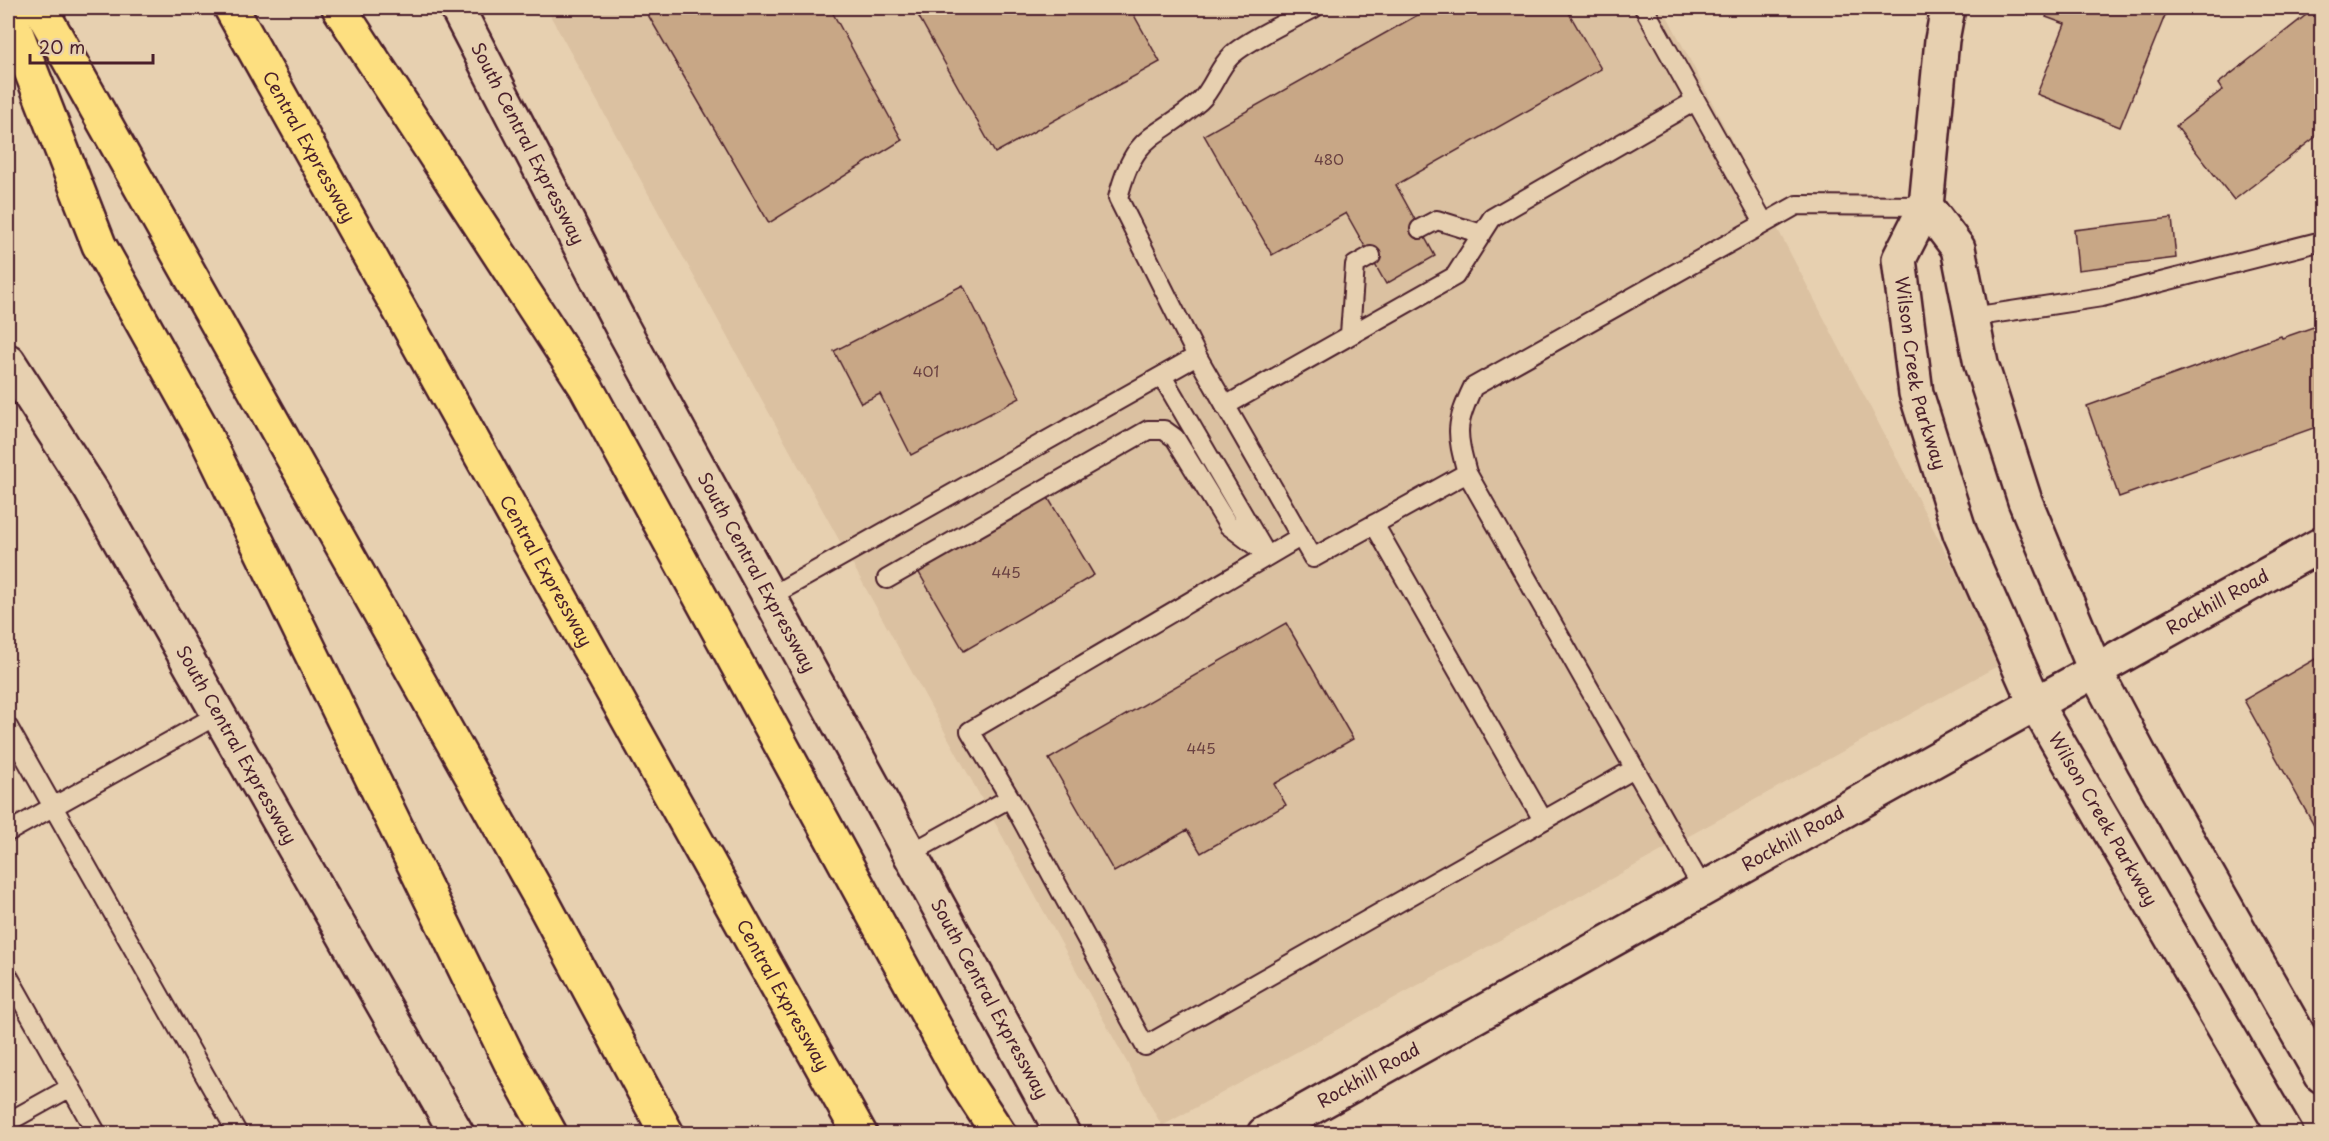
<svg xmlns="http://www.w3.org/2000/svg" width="2329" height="1141" font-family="'Playpen Sans',sans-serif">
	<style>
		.built { fill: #dbc1a1 }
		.building { fill: #c8a786; stroke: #4a1f2b; stroke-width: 1.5 }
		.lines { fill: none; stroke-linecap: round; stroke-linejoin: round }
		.service-casing { stroke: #4a1f2b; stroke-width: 22 }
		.tertiary-casing { stroke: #4a1f2b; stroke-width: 38 }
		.secondary-casing { stroke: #4a1f2b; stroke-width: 38 }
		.motorway-casing { stroke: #4a1f2b; stroke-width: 38 }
		.service { stroke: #e7d0b0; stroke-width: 18 }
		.tertiary { stroke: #e7d0b0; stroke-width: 33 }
		.secondary { stroke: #e7d0b0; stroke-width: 33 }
		.motorway { stroke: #fddf80; stroke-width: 33 }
		.labels { text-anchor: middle; stroke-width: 4.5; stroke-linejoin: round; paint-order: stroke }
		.number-label { font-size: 15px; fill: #6a4142 }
		.street-label { font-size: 18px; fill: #4a1f2b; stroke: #e7d0b0 }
	</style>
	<rect width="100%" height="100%" fill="#e7d0b0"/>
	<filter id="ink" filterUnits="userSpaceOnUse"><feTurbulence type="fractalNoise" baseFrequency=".0167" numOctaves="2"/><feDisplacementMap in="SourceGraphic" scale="12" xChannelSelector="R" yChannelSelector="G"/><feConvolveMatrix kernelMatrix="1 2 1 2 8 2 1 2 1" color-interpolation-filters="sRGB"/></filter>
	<g filter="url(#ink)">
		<!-- built -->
		<path class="built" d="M546 8H1663L2003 663 1162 1126Z"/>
		<!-- building -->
		<path class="building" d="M644 8H830L902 140 769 223Z
			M914 8H1130L1160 62 995 153Z
			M1430 8H1566L1601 69 1396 185 1435 256 1386 284 1346 213 1272 255 1204 135Z
			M2050 8H2168L2120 127 2037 94 2065 24 2046 17Z
			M2315 8H2322V132L2234 200 2176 126 2222 90 2218 84Z
			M2172 218 2176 258 2078 270 2074 230Z
			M963 285 1020 398 911 455 880 394 861 403 834 351Z
			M2322 324V425L2119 497 2087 406 2281 336 2282 338Z
			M1047 496 1094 575 964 651 918 571Z
			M1286 623 1353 739 1274 784 1286 805 1201 853 1187 830 1114 872 1049 759Z
			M2322 655V840L2244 700Z"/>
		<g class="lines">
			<!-- service casing -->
			<g class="service-casing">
				<path id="service" d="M1314 8C1295 18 1244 42 1231 56 1218 68 1213 89 1200 101 1155 141 1135 130 1118 198L1197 356 1313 558 1467 473
					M1644 8 1764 223
					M1420 229 1437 220 1482 234
					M1972 317 2102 297 2322 241
					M1350 334 1355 265 1371 256
					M1162 376 1262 547
					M1225 406 1455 276 1492 218 1695 101
					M1374 524 1543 820
					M887 579 1148 430H1164L1175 438 1228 525 1265 553
					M771 596 1197 356
					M8 727 238 1134
					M1010 798 970 731 1300 537
					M8 832 219 714
					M911 853 1010 798 1145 1046 1634 769
					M1703 889 1467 473C1456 432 1455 425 1473 387L1797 205 1926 206
					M8 976 97 1134
					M8 1122 71 1087"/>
			</g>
			<!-- tertiary casing -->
			<g class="tertiary-casing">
				<g id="tertiary">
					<path id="s1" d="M1264 1134 2322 544"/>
				</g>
			</g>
			<!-- secondary casing -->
			<g class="secondary-casing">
				<g id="secondary">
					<path id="s2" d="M457 8 622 327 1063 1134"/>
					<path id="s3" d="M1948 8 1942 40 1926 206 1899 259 1916 393 1960 533 2035 703 2286 1134"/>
					<path d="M1926 206 1958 248 1981 364 2025 501 2095 670 2143 761 2322 1076"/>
					<path id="s4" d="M8 361 91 490 457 1134"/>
				</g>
			</g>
			<!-- motorway casing -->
			<g class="motorway-casing">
				<g id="motorway">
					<path d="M40 8 541 899 667 1134"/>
					<path id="s5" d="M231 8 860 1134"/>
					<path d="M339 8 586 387 963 1079 999 1134"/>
					<path d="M8 12 99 245 203 431 510 1061 550 1134"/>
				</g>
			</g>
			<!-- service -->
			<use href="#service" class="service"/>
			<!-- tertiary -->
			<use href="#tertiary" class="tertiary"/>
			<!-- secondary -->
			<use href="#secondary" class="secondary"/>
			<!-- motorway -->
			<use href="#motorway" class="motorway"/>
		</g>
	</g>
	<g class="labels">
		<!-- number labels -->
		<g class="number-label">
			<text x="1329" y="165">480</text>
			<text x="926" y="377">401</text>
			<text x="1006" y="578">445</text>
			<text x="1201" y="754">445</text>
		</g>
		<!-- street labels -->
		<g class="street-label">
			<text dy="6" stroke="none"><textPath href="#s2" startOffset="153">South Central Expressway</textPath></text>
			<text dy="6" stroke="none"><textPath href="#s5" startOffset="159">Central Expressway</textPath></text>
			<text dy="6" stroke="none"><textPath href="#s3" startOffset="375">Wilson Creek Parkway</textPath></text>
			<text dy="6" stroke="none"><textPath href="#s5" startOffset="645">Central Expressway</textPath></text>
			<text dy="6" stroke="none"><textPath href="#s2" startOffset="639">South Central Expressway</textPath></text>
			<text dy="6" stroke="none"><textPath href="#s1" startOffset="1092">Rockhill Road</textPath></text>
			<text dy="6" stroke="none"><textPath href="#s4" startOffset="447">South Central Expressway</textPath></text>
			<text dy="6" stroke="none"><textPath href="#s3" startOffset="861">Wilson Creek Parkway</textPath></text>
			<text dy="6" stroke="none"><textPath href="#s1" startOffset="606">Rockhill Road</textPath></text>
			<text dy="6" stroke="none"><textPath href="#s5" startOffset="1131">Central Expressway</textPath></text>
			<text dy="6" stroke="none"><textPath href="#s2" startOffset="1125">South Central Expressway</textPath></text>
			<text dy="6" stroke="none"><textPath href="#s1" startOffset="120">Rockhill Road</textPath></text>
		</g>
	</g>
	<!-- margin -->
	<rect width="2329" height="1141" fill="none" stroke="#e7d0b0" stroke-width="30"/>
	<rect x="15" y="15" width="2299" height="1111" fill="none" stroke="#4a1f2b" stroke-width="2" filter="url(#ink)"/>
	<!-- scale -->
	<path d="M30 54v9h123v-9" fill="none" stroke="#4a1f2b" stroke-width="3"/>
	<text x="39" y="54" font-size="18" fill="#4a1f2b" stroke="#e7d0b0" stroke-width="4.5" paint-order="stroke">20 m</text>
</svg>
